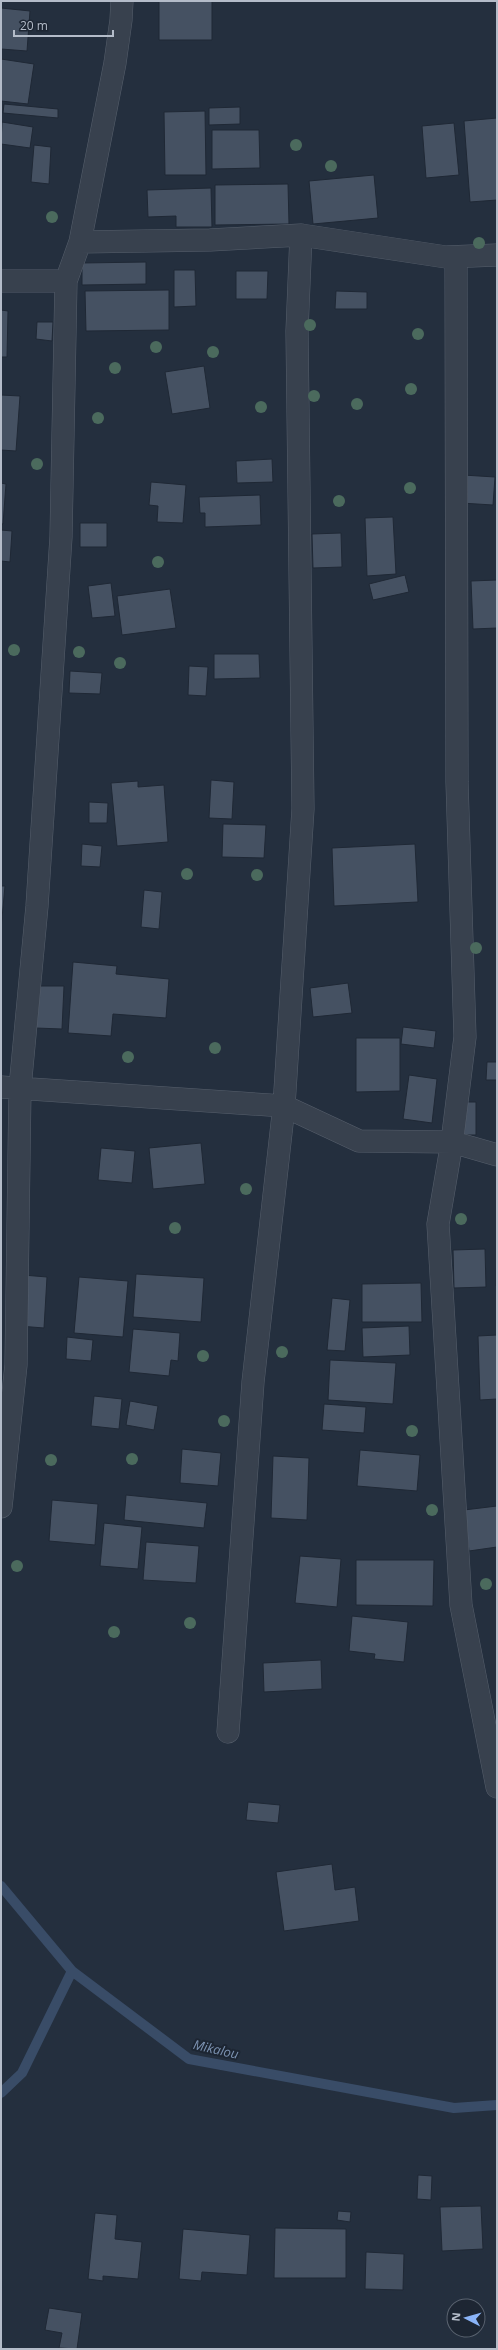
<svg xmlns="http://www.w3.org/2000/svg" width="498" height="2350" font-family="'Open Sans',sans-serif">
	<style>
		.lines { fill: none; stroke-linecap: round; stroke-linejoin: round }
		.stream { stroke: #394c67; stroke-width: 10 }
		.building { fill: #455162; stroke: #1f2835 }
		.minor-casing { stroke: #565f6c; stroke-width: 23 }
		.minor { stroke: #38414e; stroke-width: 22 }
		.tree { fill: #4b6a5d }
		.labels { text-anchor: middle; stroke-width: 4; stroke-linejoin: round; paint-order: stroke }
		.water-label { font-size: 13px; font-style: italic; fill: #7c92b1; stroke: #1d2633 }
	</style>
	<rect width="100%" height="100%" fill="#242f3e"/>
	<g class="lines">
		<!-- stream -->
		<path class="stream" d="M1 1886 72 1971
			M1 2093 22 2073 72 1971 189 2059 454 2108 497 2105"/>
	</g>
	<!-- building -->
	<path class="building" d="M159 1H212V40H159Z
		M1 8 30 11 27 51 1 49Z
		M1 59 34 64 28 104 1 101Z
		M4 104 58 109V118L3 113Z
		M240 107V124L209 125V108Z
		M205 111 206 175H165L164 112Z
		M497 118V200L470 202 464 121Z
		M2 122 33 127 30 148 1 144Z
		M454 123 459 175 426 178 422 126Z
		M212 130H259L260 168 212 169Z
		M34 145 51 147 49 184 31 182Z
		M374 175 378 218 313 224 309 181Z
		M288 184 289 224 215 225V185Z
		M211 188 212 227H176V216L148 217 147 190Z
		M146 262V284L82 285V263Z
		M174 270H195L196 306 174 307Z
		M236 271H268L267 299H236Z
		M169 290V330L86 331 85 291Z
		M336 291 367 292V309H335Z
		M1 310 8 311 7 357H1Z
		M37 322H53L52 341 36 339Z
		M204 366 210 408 172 414 165 372Z
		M1 395 20 396 16 451 1 450Z
		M272 459 273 482 237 483 236 461Z
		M463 475 495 477 493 505 461 503Z
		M151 482 186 485 183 523 157 522 158 506 149 505Z
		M1 483 6 484 3 524H1Z
		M260 495 261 525 205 527V513H200L199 497Z
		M393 517 396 574 367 576 365 518Z
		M80 523H107V547H80Z
		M1 530 12 531 10 562 1 561Z
		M341 533 342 567 313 568 312 534Z
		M405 575 409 592 373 600 369 584Z
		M497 580V628L473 629 471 581Z
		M111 583 115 616 92 618 88 586Z
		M170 589 176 628 122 635 117 596Z
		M214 654H259L260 678 214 679Z
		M189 666 208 667 206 696 188 695Z
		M70 671 102 673 100 694 69 693Z
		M211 780 234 782 232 819 209 818Z
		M138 781V787L164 785 168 842 117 846 111 783Z
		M89 802 108 803 107 823H89Z
		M223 824 266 825 264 858 222 857Z
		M82 844 102 846 100 867 81 866Z
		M415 844 418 902 334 906 332 848Z
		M1 886H5L1 929Z
		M144 890 162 892 159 929 141 927Z
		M73 962 117 966 116 974 169 979 166 1018 113 1014 111 1036 68 1033Z
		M348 983 352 1013 313 1017 310 988Z
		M37 986H64L62 1029 36 1028Z
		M403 1027 436 1031 434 1048 401 1044Z
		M356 1038H400V1091L356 1092Z
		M487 1062H497V1080H486Z
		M409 1075 437 1079 432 1123 403 1119Z
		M462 1102H476V1135H461Z
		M201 1143 205 1184 153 1189 149 1148Z
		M101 1148 135 1151 132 1183 98 1180Z
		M485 1249 486 1287 454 1288 453 1250Z
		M497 1251V1286H496Z
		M136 1274 204 1278 201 1322 133 1317Z
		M23 1275 47 1277 44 1328 19 1326Z
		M79 1277 128 1281 123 1337 74 1333Z
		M421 1283 422 1322H362V1284Z
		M332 1298 350 1300 345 1351 327 1350Z
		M409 1326 410 1355 363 1357 362 1328Z
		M133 1329 180 1333 178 1361 171 1360 169 1376 129 1372Z
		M497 1335V1399L480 1400 478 1336Z
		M67 1337 93 1340 91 1361 66 1359Z
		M330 1360 396 1363 393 1404 328 1400Z
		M94 1396 122 1399 119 1429 91 1426Z
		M130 1401 158 1406 154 1430 126 1425Z
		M324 1404 366 1407 364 1433 322 1430Z
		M182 1449 221 1453 218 1486 180 1483Z
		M360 1450 420 1455 417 1491 357 1486Z
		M273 1456 309 1458 307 1520 271 1518Z
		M126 1495 207 1503 204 1528 124 1520Z
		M52 1500 98 1504 95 1545 49 1541Z
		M497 1506V1547L469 1551 464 1510Z
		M104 1523 142 1527 138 1569 100 1566Z
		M146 1542 199 1546 196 1583 143 1580Z
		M300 1556 341 1559 337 1607 295 1603Z
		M356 1560H434L433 1606 356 1605Z
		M352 1616 408 1622 404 1662 374 1659 375 1654 349 1651Z
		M321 1660 322 1689 264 1692 263 1663Z
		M248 1802 280 1805 278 1823 246 1820Z
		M332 1864 335 1890 355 1887 359 1921 284 1931 276 1872Z
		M418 2175 432 2176 431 2200 417 2199Z
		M481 2206 483 2249 442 2251 440 2207Z
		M338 2211 351 2212 350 2222 337 2220Z
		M95 2213 117 2215 115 2239 142 2242 138 2279 103 2276V2281L88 2279Z
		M275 2228 346 2229V2278H274Z
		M183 2229 250 2235 247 2275 202 2272 201 2281 179 2279Z
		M366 2252 404 2254 403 2290 365 2289Z
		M49 2308 82 2313 77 2349 59 2348 62 2333 45 2330Z"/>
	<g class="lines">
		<!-- minor casing -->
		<g class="minor-casing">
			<path id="minor" d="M80 242 210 240 301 235 446 257 497 255
				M456 257 457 782 465 1037 452 1142 438 1224 461 1605 497 1787
				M1 281H66
				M1 1087 284 1106 359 1141 452 1142 497 1155
				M1 1507 16 1365 20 1088 37 906 61 537 66 281 80 242 115 63 121 20 122 1
				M228 1732 253 1382 284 1106 303 809 297 331 301 235"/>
		</g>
		<!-- minor -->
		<use href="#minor" class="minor"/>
	</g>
	<!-- trees -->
	<g class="tree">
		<circle cx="296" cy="145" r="6"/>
		<circle cx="331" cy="166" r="6"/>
		<circle cx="52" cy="217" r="6"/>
		<circle cx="479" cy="243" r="6"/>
		<circle cx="310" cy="325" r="6"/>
		<circle cx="418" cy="334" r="6"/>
		<circle cx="156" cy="347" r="6"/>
		<circle cx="213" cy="352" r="6"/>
		<circle cx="115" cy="368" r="6"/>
		<circle cx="411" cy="389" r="6"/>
		<circle cx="314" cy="396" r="6"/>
		<circle cx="357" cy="404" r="6"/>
		<circle cx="261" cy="407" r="6"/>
		<circle cx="98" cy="418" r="6"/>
		<circle cx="37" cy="464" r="6"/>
		<circle cx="410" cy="488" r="6"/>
		<circle cx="339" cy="501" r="6"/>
		<circle cx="158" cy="562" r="6"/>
		<circle cx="14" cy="650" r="6"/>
		<circle cx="79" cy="652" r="6"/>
		<circle cx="120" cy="663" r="6"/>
		<circle cx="187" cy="874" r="6"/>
		<circle cx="257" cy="875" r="6"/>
		<circle cx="476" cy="948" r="6"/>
		<circle cx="215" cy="1048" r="6"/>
		<circle cx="128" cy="1057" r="6"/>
		<circle cx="246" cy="1189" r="6"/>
		<circle cx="461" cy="1219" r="6"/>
		<circle cx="175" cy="1228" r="6"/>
		<circle cx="282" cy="1352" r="6"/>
		<circle cx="203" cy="1356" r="6"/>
		<circle cx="224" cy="1421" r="6"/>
		<circle cx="412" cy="1431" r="6"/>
		<circle cx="132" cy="1459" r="6"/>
		<circle cx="51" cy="1460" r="6"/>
		<circle cx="432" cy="1510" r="6"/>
		<circle cx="17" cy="1566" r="6"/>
		<circle cx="486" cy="1584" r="6"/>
		<circle cx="190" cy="1623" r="6"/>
		<circle cx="114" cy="1632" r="6"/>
	</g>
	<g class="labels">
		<!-- water labels -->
		<g class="water-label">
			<text transform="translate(216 2049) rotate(13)" y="5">Mikalou</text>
		</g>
	</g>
	<!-- border -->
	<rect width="498" height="2350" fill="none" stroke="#b4bcc9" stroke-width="4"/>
	<!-- north arrow -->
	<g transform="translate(466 2318) rotate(276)"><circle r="19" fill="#1d2633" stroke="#59626f"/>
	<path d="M0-3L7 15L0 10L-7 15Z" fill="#8ab4f8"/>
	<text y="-6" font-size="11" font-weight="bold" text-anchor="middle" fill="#b4bcc9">N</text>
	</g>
	<!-- scale -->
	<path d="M14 30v6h99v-6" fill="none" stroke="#b4bcc9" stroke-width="2"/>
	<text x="20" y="30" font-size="12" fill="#b4bcc9" stroke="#1d2633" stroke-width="3" paint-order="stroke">20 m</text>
</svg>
